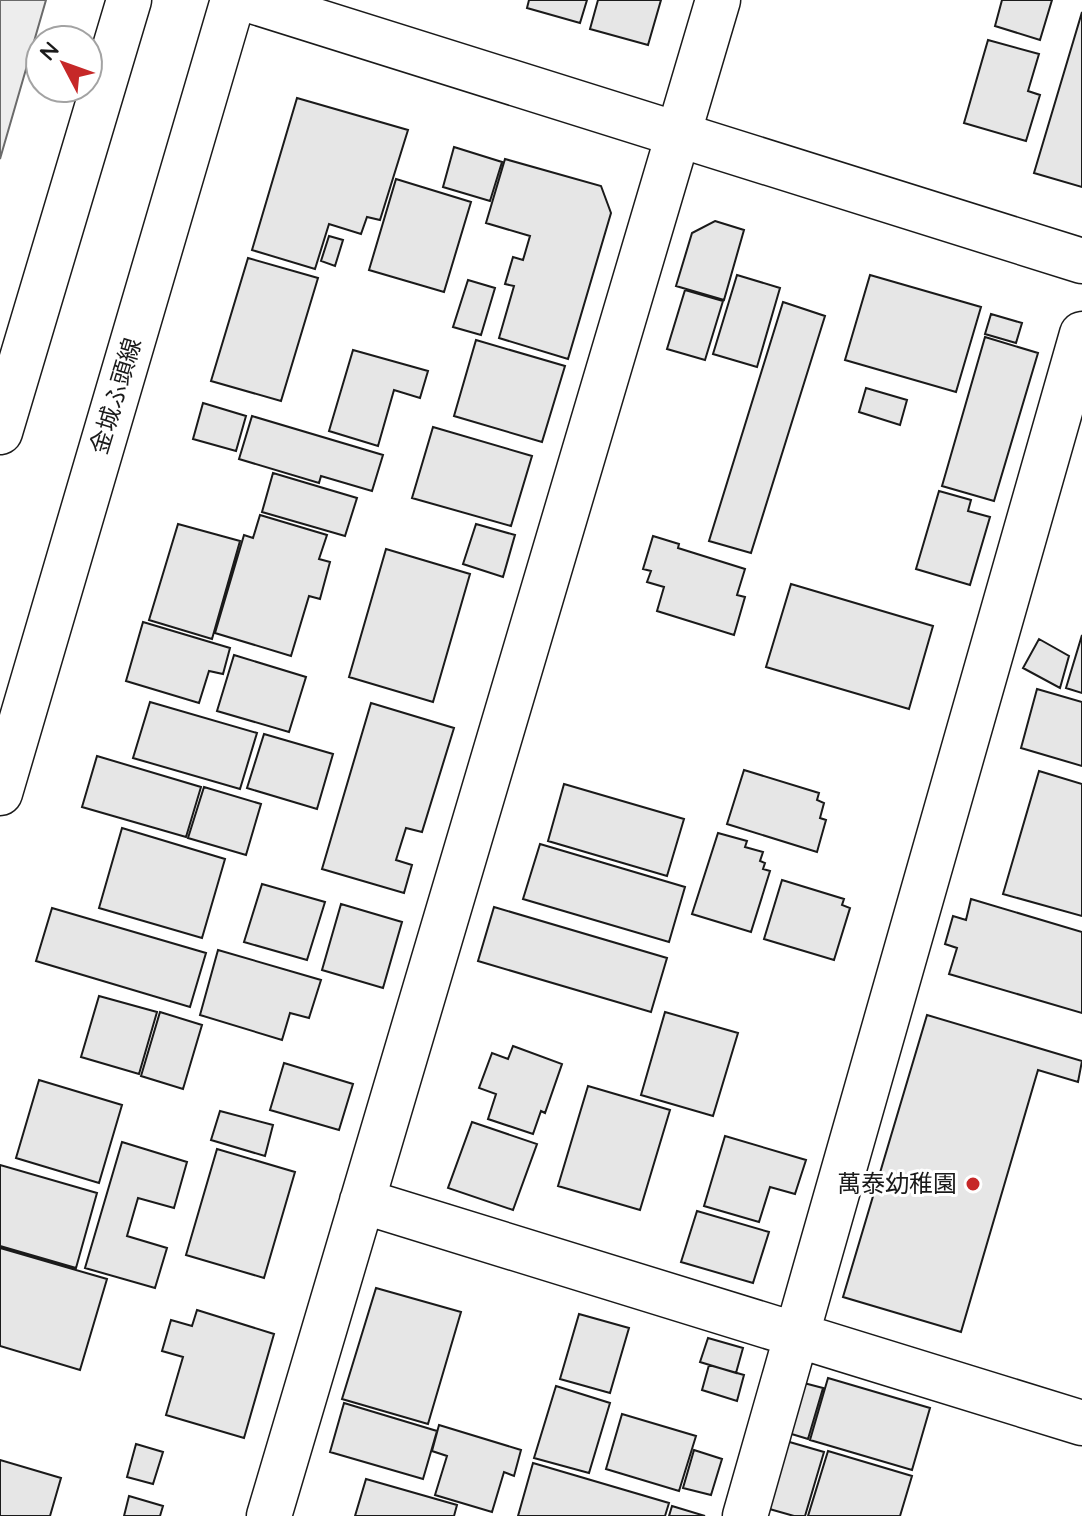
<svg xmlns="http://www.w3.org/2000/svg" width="1082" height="1516" font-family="Quicksand,'Noto Sans JP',sans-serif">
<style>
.built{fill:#ededed;stroke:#6a6a6a;stroke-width:2}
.building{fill:#e6e6e6;stroke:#1a1a1a;stroke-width:2}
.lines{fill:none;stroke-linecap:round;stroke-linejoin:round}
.street-casing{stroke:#1a1a1a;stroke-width:47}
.secondary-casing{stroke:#1a1a1a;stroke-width:47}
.primary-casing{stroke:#1a1a1a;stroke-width:47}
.street{stroke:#fff;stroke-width:44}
.secondary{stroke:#fff;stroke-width:44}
.primary{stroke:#fff;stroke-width:44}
.poi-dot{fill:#c62828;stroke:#fff;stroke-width:3}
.labels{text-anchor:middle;stroke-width:6;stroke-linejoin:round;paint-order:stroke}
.street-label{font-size:24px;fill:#1a1a1a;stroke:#fff}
.poi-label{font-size:24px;fill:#1a1a1a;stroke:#fff;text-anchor:end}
</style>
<rect width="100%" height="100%" fill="#fff"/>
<!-- built -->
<path class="built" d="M0,0H46L0,159Z"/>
<!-- building -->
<path class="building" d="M529,0H587L580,23L527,8Z
M598,0H661L648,45L590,29Z
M1002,0H1052L1040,40L995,26Z
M1082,12V187L1034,173Z
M988,40L1039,54L1028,91L1040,95L1026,141L964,123Z
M297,98L408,130L380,220L367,217L361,234L329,224L315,269L252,250Z
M454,147L502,162L490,201L443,187Z
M505,159L601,186L611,213L568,359L499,338L514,286L505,284L513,257L523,260L530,236L486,223Z
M396,179L471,202L444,292L369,270Z
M715,221L744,230L724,300L676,286L692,233Z
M329,236L343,240L335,266L321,261Z
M248,258L318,278L281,401L211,381Z
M737,275L780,288L757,367L713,354Z
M870,275L981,307L956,392L845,360Z
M468,280L495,288L481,335L453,327Z
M685,290L723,301L705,360L667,349Z
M783,302L825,316L751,553L709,541Z
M991,314L1022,323L1016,343L985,334Z
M985,337L1038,353L994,501L942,486Z
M476,340L565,366L542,442L454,416Z
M353,350L428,371L420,398L394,390L378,446L329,431Z
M866,388L907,400L900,425L859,412Z
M203,403L246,416L236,451L193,439Z
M252,416L383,455L372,491L321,476L319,483L239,459Z
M433,427L532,456L511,526L412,498Z
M273,473L357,498L345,536L262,512Z
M939,491L971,500L968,511L990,517L970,585L916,569Z
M260,515L327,535L319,559L330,562L320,599L309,596L291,656L215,633L244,535L253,538Z
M178,524L240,541L212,639L149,620Z
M476,524L515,535L503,577L463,564Z
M653,536L679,544L678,548L745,569L737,595L745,597L734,635L657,611L664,587L647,582L651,571L643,569Z
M386,549L470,574L433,702L349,677Z
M791,584L933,626L909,709L766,667Z
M143,622L230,648L223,674L209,671L199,703L126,681Z
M1082,635V693L1066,688Z
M1039,639L1069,656L1060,688L1023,668Z
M234,655L306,677L289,732L217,711Z
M1037,689L1082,702V766L1021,748Z
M150,702L257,733L240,789L133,758Z
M371,703L454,728L422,832L406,828L396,860L412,865L404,893L322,869Z
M264,734L333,754L317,809L247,788Z
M97,756L201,787L186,837L82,807Z
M744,770L819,793L817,800L824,803L820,818L826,820L817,852L727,824Z
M1039,771L1082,784V916L1003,894Z
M564,784L684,819L667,876L548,841Z
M204,787L261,804L246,855L188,838Z
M122,828L225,859L202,938L99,908Z
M718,833L747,841L745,847L763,852L760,861L765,863L763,869L770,871L751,932L692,914Z
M540,844L685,887L669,942L523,899Z
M782,880L844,899L842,905L850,908L834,960L764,939Z
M262,884L325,902L307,960L244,942Z
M971,899L1082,932V1013L949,974L957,948L945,944L953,916L966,920Z
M341,904L402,922L383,988L322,970Z
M494,907L667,958L651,1012L478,961Z
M52,908L206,953L190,1007L36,961Z
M218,950L321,980L309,1018L290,1013L282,1040L200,1015Z
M99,996L157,1012L139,1074L81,1057Z
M160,1012L202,1025L183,1089L141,1076Z
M665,1012L738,1033L713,1116L641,1095Z
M927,1015L1082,1061L1078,1082L1038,1070L961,1332L843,1297Z
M513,1046L562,1064L545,1113L541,1111L533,1134L488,1119L496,1094L479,1088L492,1053L508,1059Z
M284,1063L353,1084L339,1130L270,1110Z
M39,1080L122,1105L99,1183L16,1158Z
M588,1086L670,1110L640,1210L558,1186Z
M220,1111L273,1125L265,1156L211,1140Z
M472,1122L537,1144L513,1210L448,1188Z
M725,1136L806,1160L795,1194L770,1187L759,1222L704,1206Z
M122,1142L187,1162L174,1208L138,1198L127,1236L167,1248L155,1288L85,1268Z
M217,1149L295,1172L264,1278L186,1255Z
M0,1165L97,1193L76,1268L0,1246Z
M697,1211L769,1232L753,1283L681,1262Z
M0,1248L107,1279L80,1370L0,1346Z
M376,1288L461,1312L428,1424L342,1399Z
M197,1310L274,1334L244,1438L166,1415L183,1357L162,1351L171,1320L192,1326Z
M579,1314L629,1328L610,1393L560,1379Z
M708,1338L743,1348L736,1373L700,1362Z
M709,1365L744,1375L737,1401L702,1390Z
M828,1378L930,1408L912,1470L810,1440Z
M800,1382L823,1388L808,1439L785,1432Z
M556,1386L610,1403L589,1473L534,1458Z
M344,1403L437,1431L423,1479L330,1452Z
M622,1414L696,1436L679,1491L606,1469Z
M439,1425L521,1450L514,1476L504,1472L492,1512L435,1495L447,1456L432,1451Z
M786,1441L824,1452L805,1516H794L766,1508Z
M136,1444L163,1452L153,1484L127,1477Z
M694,1450L722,1459L711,1495L683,1488Z
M828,1451L912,1476L900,1516H808Z
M0,1460L61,1478L50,1516H0Z
M533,1463L669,1503L665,1516H518Z
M366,1479L457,1505L454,1516H355Z
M129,1496L163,1506L160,1516H124Z
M672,1506L705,1516H669Z"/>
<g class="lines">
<defs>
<path id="street" d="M362,1201L1082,1423
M269,1516L718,0
M745,1516L1082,334"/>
<path id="secondary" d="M249,0L1082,261"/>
<path id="primary" d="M0,432L129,0
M0,793L233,0"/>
</defs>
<!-- street casing -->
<use href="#street" class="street-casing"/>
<!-- secondary casing -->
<use href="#secondary" class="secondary-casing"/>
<!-- primary casing -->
<use href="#primary" class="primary-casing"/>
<!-- street -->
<use href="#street" class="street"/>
<!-- secondary -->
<use href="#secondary" class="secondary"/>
<!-- primary -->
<use href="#primary" class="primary"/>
</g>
<!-- markers -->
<circle class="poi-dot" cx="973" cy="1184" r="8"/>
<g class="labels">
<!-- street labels -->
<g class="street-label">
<text transform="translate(116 396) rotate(-73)" y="8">金城ふ頭線</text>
</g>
<!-- poi labels -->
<g class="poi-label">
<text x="957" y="1192">萬泰幼稚園</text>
</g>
</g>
<!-- north arrow -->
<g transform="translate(64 64) rotate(311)"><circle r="38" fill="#ffffff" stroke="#a3a3a3" stroke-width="2"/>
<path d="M0-6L14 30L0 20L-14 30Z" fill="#c62828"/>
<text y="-12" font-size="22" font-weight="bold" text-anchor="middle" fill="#1a1a1a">N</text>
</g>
</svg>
